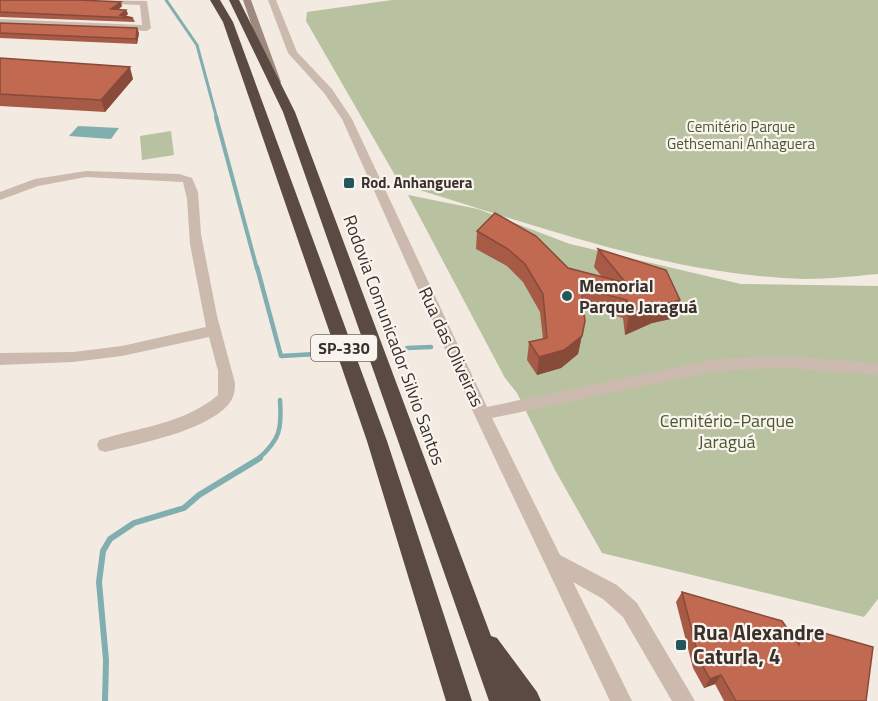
<svg xmlns="http://www.w3.org/2000/svg" width="878" height="701" font-family="'Titillium Web',sans-serif">
<style>
.green{fill:#b8c2a1}
.water{fill:#81afaf}
.lines{fill:none;stroke-linecap:round;stroke-linejoin:round}
.stream-far3{stroke:#81afaf;stroke-width:3}
.stream-far2{stroke:#81afaf;stroke-width:4}
.stream-far1{stroke:#81afaf;stroke-width:4.5}
.stream{stroke:#81afaf;stroke-width:6}
.street{fill:#cbbaad;fill-rule:evenodd}
.secondary{fill:#9f897e;fill-rule:evenodd}
.highway{fill:#5b4a43;fill-rule:evenodd}
.wall{fill:#a75a46}
.shaded-wall{fill:#884a39}
.building{fill:#c26951;stroke:#884a39;stroke-width:1.5}
.poi-dot{fill:#22585b;stroke:#faf4ee;stroke-width:2}
.labels{text-anchor:middle;stroke-width:4.5;stroke-linejoin:round;paint-order:stroke}
.far-park-label{font-size:15px;fill:#4a5830;stroke:#faf4ee}
.far-poi-label{font-size:15px;font-weight:bold;fill:#3a302c;stroke:#faf4ee;text-anchor:start}
.shield{fill:#faf4ee;stroke:#746b66;stroke-width:1.5}
.shield-label{font-size:16px;font-weight:bold;fill:#3a302c}
.poi-label{font-size:18px;font-weight:bold;fill:#3a302c;stroke:#faf4ee;text-anchor:start}
.street-label{font-size:18px;fill:#3a302c;stroke:#faf4ee}
.park-label{font-size:18px;fill:#4a5830;stroke:#faf4ee}
.near-poi-label{font-size:21px;font-weight:bold;fill:#3a302c;stroke:#faf4ee;text-anchor:start}
</style>
<rect width="100%" height="100%" fill="#f3eae2"/>
<!-- green -->
<path class="green" d="M392,0H878V274C854,276 829,279 805,279C666,275 532,224 400,184L306,21L307,12Z
M171,131L174,155L142,160L140,136Z
M408,195L478,209L570,244L741,284L878,286V599L864,617L602,553L555,470L517,393L505,378Z"/>
<!-- water -->
<path class="water" d="M78,126L119,128L111,139L69,136Z"/>
<g class="lines">
<!-- stream-far3 -->
<path class="stream-far3" d="M166,0L197,45L217,119"/>
<!-- stream-far2 -->
<path class="stream-far2" d="M216,117L257,269"/>
<!-- stream-far1 -->
<path class="stream-far1" d="M257,267L281,356L316,354
M407,348L431,347
M258,459C280,440 282,429 280,400"/>
<!-- stream -->
<path class="stream" d="M105,701L106,660L99,582L103,551L110,539L134,523L184,508L199,495L260,458"/>
<!-- street -->
<path class="street" d="M69,0L147,1L151,28L147,31L0,25V19L142,25L140,5L73,2Z
M268,0H276L297,52L332,89L352,119L487,407L715,359L784,356L878,363V375L784,368L715,371L492,418L560,555L617,585L637,603L695,701H672L623,617L603,599L573,582L632,701H610L474,414L342,119L324,93L288,53Z
M86,171L179,174L192,178L198,192L201,234L217,316L235,383C235,391 234,398 228,405C203,432 141,443 105,452L99,450L97,445L99,440C139,427 184,424 218,395V371L209,337L122,356L73,362L0,365V353L73,352L122,346L206,327L190,244L187,199L183,182L86,177L38,186L0,200V192L35,179Z"/>
<!-- secondary -->
<path class="secondary" d="M243,0H251L281,82L279,84L271,82Z"/>
<!-- highway -->
<path class="highway" d="M210,0H220L233,22L387,441L472,701H446L367,441L223,22Z
M229,0H239L295,112L491,636L497,638L537,692L541,701H489L283,112Z"/>
</g>
<!-- wall -->
<path class="wall" d="M0,0L122,6L118,10H126L128,14L126,16L133,18L135,22L0,17Z
M0,23L139,33L137,44L0,38Z
M0,58L133,79L105,112L0,106Z
M477,231L568,268L602,277L594,267L598,249L680,300L675,318L652,323L625,335L623,318L584,307L585,321L578,354L561,368L537,375L527,360L529,342L543,339L540,312L523,282L507,266L476,249Z
M682,592L794,639L803,627L866,701H724L715,684L704,688L693,668L676,602Z"/>
<!-- shaded-wall -->
<path class="shaded-wall" d="M121,2L122,6L113,14L111,9Z
M126,10L128,14L124,17L120,15Z
M137,28L139,33L137,44L136,39Z
M130,67L133,79L105,112L101,100Z
M680,300L675,318L652,323L625,335L629,317L657,306Z
M585,321L578,354L561,368L537,375L539,357Z
M721,675L715,684L704,688L710,679Z"/>
<!-- building -->
<path class="building" d="M0,0H79L121,2L111,9L126,10L120,15L133,18L0,12Z
M0,23L137,28L136,39L0,33Z
M0,58L130,67L101,100L0,94Z
M495,213L536,236L568,268L626,283L598,249L666,270L680,300L657,306L629,317L627,300L581,288L585,321L582,336L564,350L539,357L529,342L547,338L543,294L525,264L508,249L477,231Z
M682,592L782,621L799,645L803,627L873,647L866,701H736L721,675L710,679L699,659Z"/>
<!-- markers -->
<g class="poi-dot">
<rect x="343" y="177" width="12" height="12" rx="3"/>
<circle cx="567" cy="296" r="6"/>
<rect x="675" y="639" width="12" height="12" rx="3"/>
</g>
<g class="labels">
<!-- far-park labels -->
<g class="far-park-label">
<text x="741" y="132">Cemitério Parque<tspan x="741" dy="17">Gethsemani Anhaguera</tspan></text>
</g>
<!-- far-poi labels -->
<g class="far-poi-label">
<text x="361" y="188">Rod. Anhanguera</text>
</g>
<!-- shield labels -->
<rect class="shield" x="311" y="335" width="66" height="26" rx="4.5"/>
<g class="shield-label">
<text x="344" y="354">SP-330</text>
</g>
<!-- poi labels -->
<g class="poi-label">
<text x="579" y="292">Memorial<tspan x="579" dy="21">Parque Jaraguá</tspan></text>
</g>
<!-- street labels -->
<g class="street-label">
<text transform="translate(394 340) rotate(70)" y="6">Rodovia Comunicador Silvio Santos</text>
<text transform="translate(451 347) rotate(65)" y="6">Rua das Oliveiras</text>
</g>
<!-- park labels -->
<g class="park-label">
<text x="727" y="427">Cemitério-Parque<tspan x="727" dy="21">Jaraguá</tspan></text>
</g>
<!-- near-poi labels -->
<g class="near-poi-label">
<text x="693" y="640">Rua Alexandre<tspan x="693" dy="24">Caturla, 4</tspan></text>
</g>
</g>
</svg>
